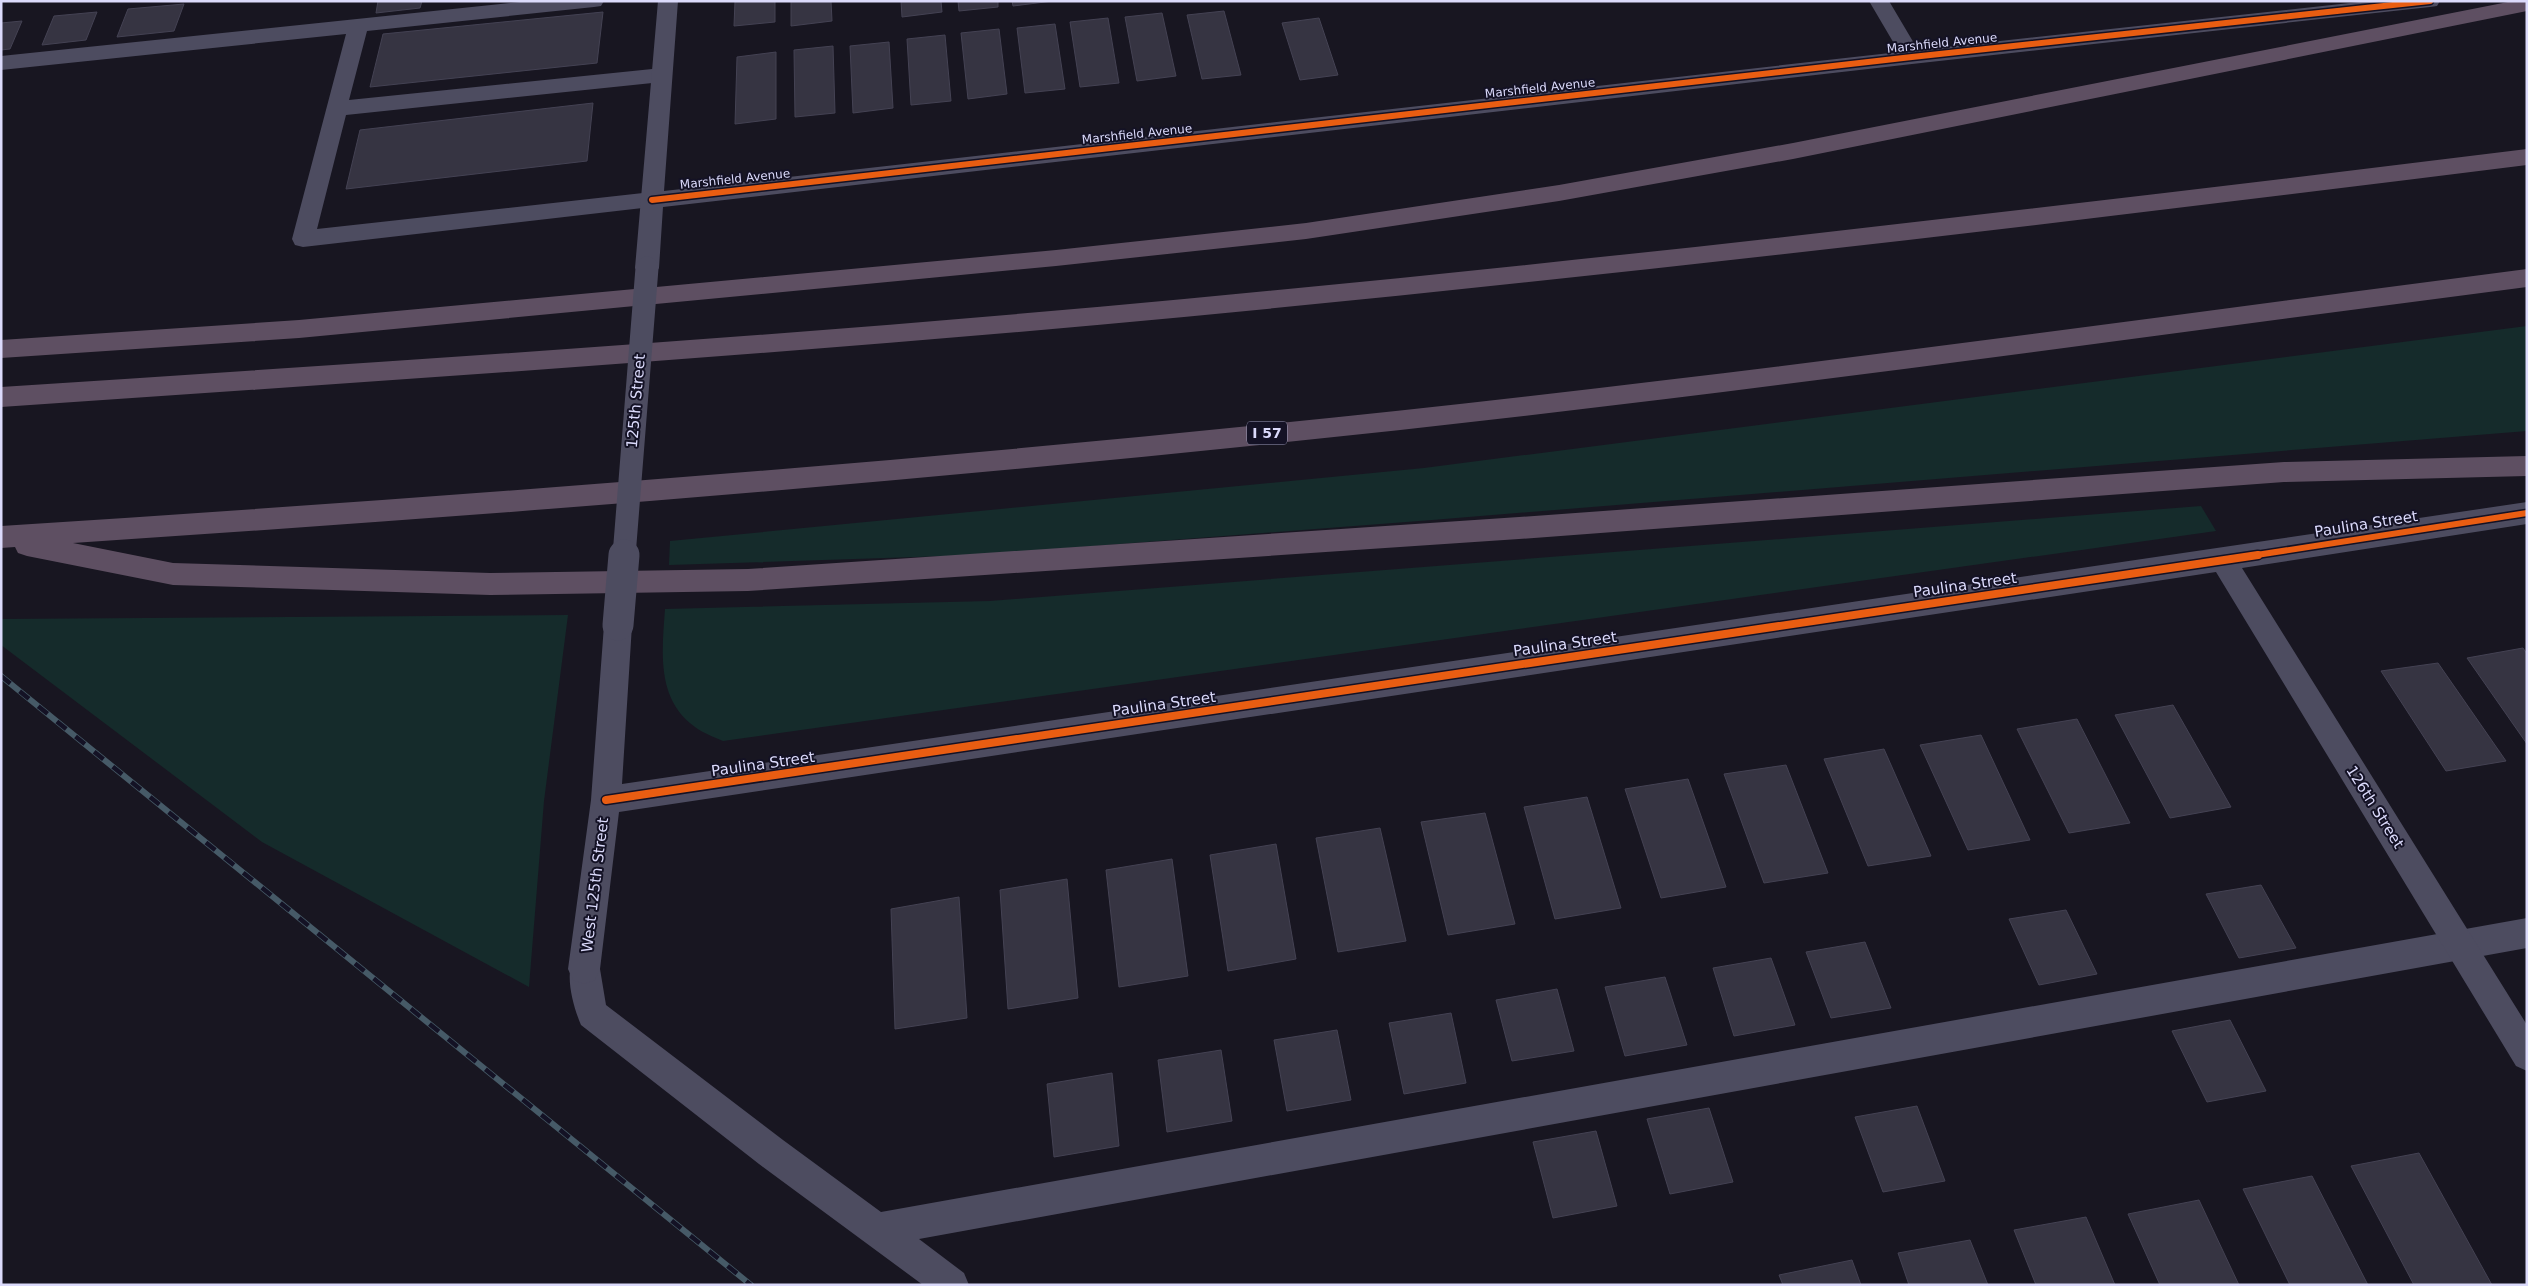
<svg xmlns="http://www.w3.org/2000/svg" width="2528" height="1286" font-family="'DejaVu Sans',sans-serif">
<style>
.green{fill:#152b2b}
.building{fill:#363442;stroke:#444253}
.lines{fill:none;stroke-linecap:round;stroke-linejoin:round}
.service{fill:#4d4c60;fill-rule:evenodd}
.minor{fill:#4d4c60;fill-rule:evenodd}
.motorway{fill:#5e4f62;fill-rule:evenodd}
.rail-casing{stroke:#465a67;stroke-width:6}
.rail{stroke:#141225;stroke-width:4.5;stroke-dasharray:12;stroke-linecap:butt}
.minor-bridge-far1{stroke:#4d4c60;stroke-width:23}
.minor-bridge{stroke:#4d4c60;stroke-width:31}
.cycleway-far1-casing{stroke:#141225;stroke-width:9}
.cycleway-casing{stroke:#141225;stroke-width:11}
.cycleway-far1{stroke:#e95d12;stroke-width:6}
.cycleway{stroke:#e95d12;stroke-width:8}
.labels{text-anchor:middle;stroke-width:4;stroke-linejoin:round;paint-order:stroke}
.far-street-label{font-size:12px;fill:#dbdafb;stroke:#141225}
.shield{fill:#141225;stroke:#9f9ebb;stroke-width:1}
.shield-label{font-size:14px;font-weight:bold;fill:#dbdafb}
.street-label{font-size:15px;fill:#dbdafb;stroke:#141225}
</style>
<rect width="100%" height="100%" fill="#181621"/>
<!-- green -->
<path class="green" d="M2527,326V431L1432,520L977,555L669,565L670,541L1424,468Z
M2201,506L2216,531L723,741C714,737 703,733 695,727C656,699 662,652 665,609L990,601Z
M568,615L544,801L529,987L262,842L1,645V619Z"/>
<!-- building -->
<path class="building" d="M378,1H422L420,8L376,13Z
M735,1H775V22L734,26Z
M791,1H831L832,21L791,26Z
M901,1H941L942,12L902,17Z
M958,1H998V7L959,11Z
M1012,1H1053L1013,6Z
M184,4L174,31L117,37L128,9Z
M1224,11L1241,75L1202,79L1187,15Z
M97,12L86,40L42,45L54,16Z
M603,12L597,63L370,87L383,34Z
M1162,13L1176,76L1137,81L1125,17Z
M1108,18L1119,83L1080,87L1070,22Z
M1319,18L1338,75L1300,80L1282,23Z
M22,21L10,49L1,50V23Z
M1055,24L1065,89L1025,93L1017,28Z
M999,29L1007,94L968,99L961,33Z
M945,35L951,101L911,105L907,39Z
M889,42L893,108L853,113L850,46Z
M833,46L835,113L795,117L794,50Z
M776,52V119L735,124L737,57Z
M593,103L587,161L346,189L360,130Z
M2523,648L2527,654V744L2467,658Z
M2438,663L2506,761L2446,771L2381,671Z
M2173,705L2231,807L2170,818L2115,715Z
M2077,719L2130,823L2069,833L2017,729Z
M1981,735L2030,840L1968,850L1920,745Z
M1884,749L1931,856L1868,866L1824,759Z
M1786,765L1828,873L1764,883L1724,774Z
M1688,779L1726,887L1661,898L1625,789Z
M1587,797L1621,908L1555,919L1524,807Z
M1485,813L1515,924L1448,935L1421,822Z
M1380,828L1406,941L1338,952L1316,838Z
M1276,844L1296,959L1228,971L1210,855Z
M1172,859L1188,976L1119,987L1106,870Z
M1067,879L1078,998L1008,1009L1000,890Z
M2261,885L2296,948L2239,958L2206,894Z
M959,897L967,1018L895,1029L891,909Z
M2066,910L2097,974L2039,985L2009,919Z
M1865,942L1891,1008L1831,1018L1806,952Z
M1771,958L1795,1025L1734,1036L1713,968Z
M1665,977L1687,1045L1625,1056L1605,987Z
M1557,989L1574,1051L1512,1061L1496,1000Z
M1451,1013L1466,1083L1404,1094L1389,1023Z
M2230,1020L2266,1091L2207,1102L2172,1031Z
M1337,1030L1351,1100L1287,1111L1274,1040Z
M1221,1050L1232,1121L1167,1132L1158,1060Z
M1112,1073L1119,1146L1054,1157L1047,1084Z
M1917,1106L1945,1181L1883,1192L1855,1117Z
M1709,1108L1733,1182L1670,1194L1647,1119Z
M1596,1131L1617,1206L1553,1218L1533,1142Z
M2419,1153L2492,1285H2414L2351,1166Z
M2312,1176L2368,1285H2290L2243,1189Z
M2199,1200L2239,1285H2160L2128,1214Z
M2086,1217L2115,1285H2036L2014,1230Z
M1970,1240L1988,1285H1909L1898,1253Z
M1852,1260L1861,1285H1783L1779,1275Z"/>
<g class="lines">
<!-- service -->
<path class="service" d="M530,1H604L601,6L594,7L367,31L349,100L662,68L669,70L672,75L669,80L662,82L346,115L317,229L652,192L660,194L663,200L660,206L303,247L295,245L292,239L346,34L1,70V56Z
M2527,918V948L919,1239L964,1273L969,1285H923L759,1164L581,1025C573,1006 565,977 573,958L584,954L595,958L600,969L606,1005L783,1140L881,1212Z"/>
<!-- minor -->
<path class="minor" d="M658,1H678L664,191L1899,52L1869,1H1889L1918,50L2368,1H2440L2437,6L2430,7L1912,64L663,207L659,268L655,274L647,276L639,274L635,268Z
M2527,502V524L2242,568L2527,1025V1071L2516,1066L2216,572L619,812L600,969L595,980L584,984L573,980L568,969L591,800L604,625L608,617L618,613L628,617L632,625L622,784Z"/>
<!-- motorway -->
<path class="motorway" d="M2513,1H2527V11L1793,159L1559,201L1306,239L1056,266L299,338L1,358V340L299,320L1056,250L1306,223L1559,185L1793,143Z
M2527,149V165C2080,221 1632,274 1184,317C790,354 396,380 1,407V387C396,361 790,336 1184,299C1632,257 2080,204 2527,149Z
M2527,269V287C2240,324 1953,364 1666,399C1137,464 605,508 73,543L173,563L490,573L748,569L1519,517L2284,462L2527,456V476L2284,482L1519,539L748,591L490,595L173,585L27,556L18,553L15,547L1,548V526C557,490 1113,447 1666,380C1953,346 2240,306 2527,269Z"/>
<defs>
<path id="rail" d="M1,676L751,1285"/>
</defs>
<!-- rail casing -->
<use href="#rail" class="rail-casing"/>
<!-- rail -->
<use href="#rail" class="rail"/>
<!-- minor-bridge-far1 -->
<path class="minor-bridge-far1" d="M624,556L647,268"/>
<!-- minor-bridge -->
<path class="minor-bridge" d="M618,625L624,555"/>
<defs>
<path id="cycleway-far1" d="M652,200L1912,57L2430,1
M2250,556L2527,513"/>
<path id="cycleway" d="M606,800L2258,555"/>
</defs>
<!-- cycleway-far1 casing -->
<use href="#cycleway-far1" class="cycleway-far1-casing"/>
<!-- cycleway casing -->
<use href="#cycleway" class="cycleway-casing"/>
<!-- cycleway-far1 -->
<use href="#cycleway-far1" class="cycleway-far1"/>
<!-- cycleway -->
<use href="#cycleway" class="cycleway"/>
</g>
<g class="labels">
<!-- far-street labels -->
<g class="far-street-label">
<text transform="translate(1942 43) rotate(-6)" y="4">Marshfield Avenue</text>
<text transform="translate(1540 88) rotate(-6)" y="4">Marshfield Avenue</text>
<text transform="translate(1137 134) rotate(-6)" y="4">Marshfield Avenue</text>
<text transform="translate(735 179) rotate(-6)" y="4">Marshfield Avenue</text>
</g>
<!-- shield labels -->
<rect class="shield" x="1247" y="421.5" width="40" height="23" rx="4"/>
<g class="shield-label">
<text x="1267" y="438">I 57</text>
</g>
<!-- street labels -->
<g class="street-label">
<text transform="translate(636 401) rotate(-85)" y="5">125th Street</text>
<text transform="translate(2366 524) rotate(-9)" y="5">Paulina Street</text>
<text transform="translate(1965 585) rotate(-8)" y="5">Paulina Street</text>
<text transform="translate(1565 644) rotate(-8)" y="5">Paulina Street</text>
<text transform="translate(1164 704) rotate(-8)" y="5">Paulina Street</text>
<text transform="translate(763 764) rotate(-8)" y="5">Paulina Street</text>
<text transform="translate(2375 807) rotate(58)" y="5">126th Street</text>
<text transform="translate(595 885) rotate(-83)" y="5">West 125th Street</text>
</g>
</g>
<!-- border -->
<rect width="2528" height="1286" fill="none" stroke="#dbdafb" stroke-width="5"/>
</svg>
